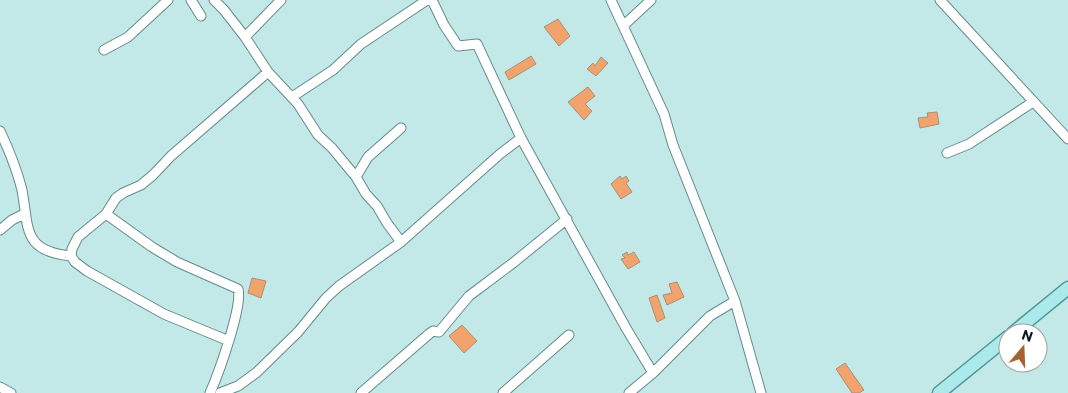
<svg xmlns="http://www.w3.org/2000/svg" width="1068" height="393" font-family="Commissioner,sans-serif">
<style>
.building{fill:#f2a36b;stroke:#a98f7e}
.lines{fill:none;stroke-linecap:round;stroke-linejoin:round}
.street-casing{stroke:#668a8a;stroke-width:11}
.primary-casing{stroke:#4e9698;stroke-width:15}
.street{stroke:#fff;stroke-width:9}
.primary{stroke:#abe9ea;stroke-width:12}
</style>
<rect width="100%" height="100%" fill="#c2e8e8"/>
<!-- building -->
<path class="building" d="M558,19L570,36L559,46L544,27Z
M531,56L536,64L509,80L505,72Z
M601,57L608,63L596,76L587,69L593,63L595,66Z
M588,87L595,96L585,104L592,111L584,120L568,102Z
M937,112L939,124L920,128L918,118L928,117L927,113Z
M620,176L622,179L626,176L629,181L626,183L632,192L621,199L611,184Z
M627,252L628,255L634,252L640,262L628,269L621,259L625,258L622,255Z
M252,278L266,281L261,298L248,293Z
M677,282L684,297L667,305L663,295L672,293L669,284Z
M657,295L665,318L657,322L649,298Z
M462,325L477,341L464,353L449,336Z
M845,363L864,390L859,393H852L836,369Z"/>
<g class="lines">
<defs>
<path id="street" d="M191,0L201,16
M214,0L224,10L245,37L268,72L298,104L318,135L332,148L356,177L366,194L377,206L387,223L401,242
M432,0L444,25L458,46L477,44L521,138L626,328L653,373
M611,0L664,114L673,145L735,301L761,393
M940,0L1068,139
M623,26L651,0
M245,37L281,0
M104,50L128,37L168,0
M292,97L333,70L361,44L427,0
M0,131C9,150 17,170 22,190C29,228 22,251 71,256
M947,153L969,144L1033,102
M356,177L368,157L401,128
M106,214L152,247L177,262L238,289C243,306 218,375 210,393
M0,230L12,220L24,214
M229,341L164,314L87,271L75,262L71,256L72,249L78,237L106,214L116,198L123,193L141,185L153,175L171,156L268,72
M0,387L11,393
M220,393L238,386L256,373L298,332L326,298L339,286L401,242L500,154L521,138
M361,393L429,334L433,331L439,332L469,296L513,263L567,219
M503,393L569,335
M629,393L653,373L710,316L735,301"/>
<path id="primary" d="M1013,333L1068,288
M939,393L1008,337"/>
</defs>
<!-- street casing -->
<use href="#street" class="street-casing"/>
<!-- primary casing -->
<use href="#primary" class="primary-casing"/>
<!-- street -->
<use href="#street" class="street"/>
<!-- primary -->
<use href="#primary" class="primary"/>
</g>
<!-- north arrow -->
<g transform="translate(1023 348) rotate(19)"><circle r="24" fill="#ffffff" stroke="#9da3a3"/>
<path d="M0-4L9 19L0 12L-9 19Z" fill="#a56330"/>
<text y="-8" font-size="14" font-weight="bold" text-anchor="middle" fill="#0a1919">N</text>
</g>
</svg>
